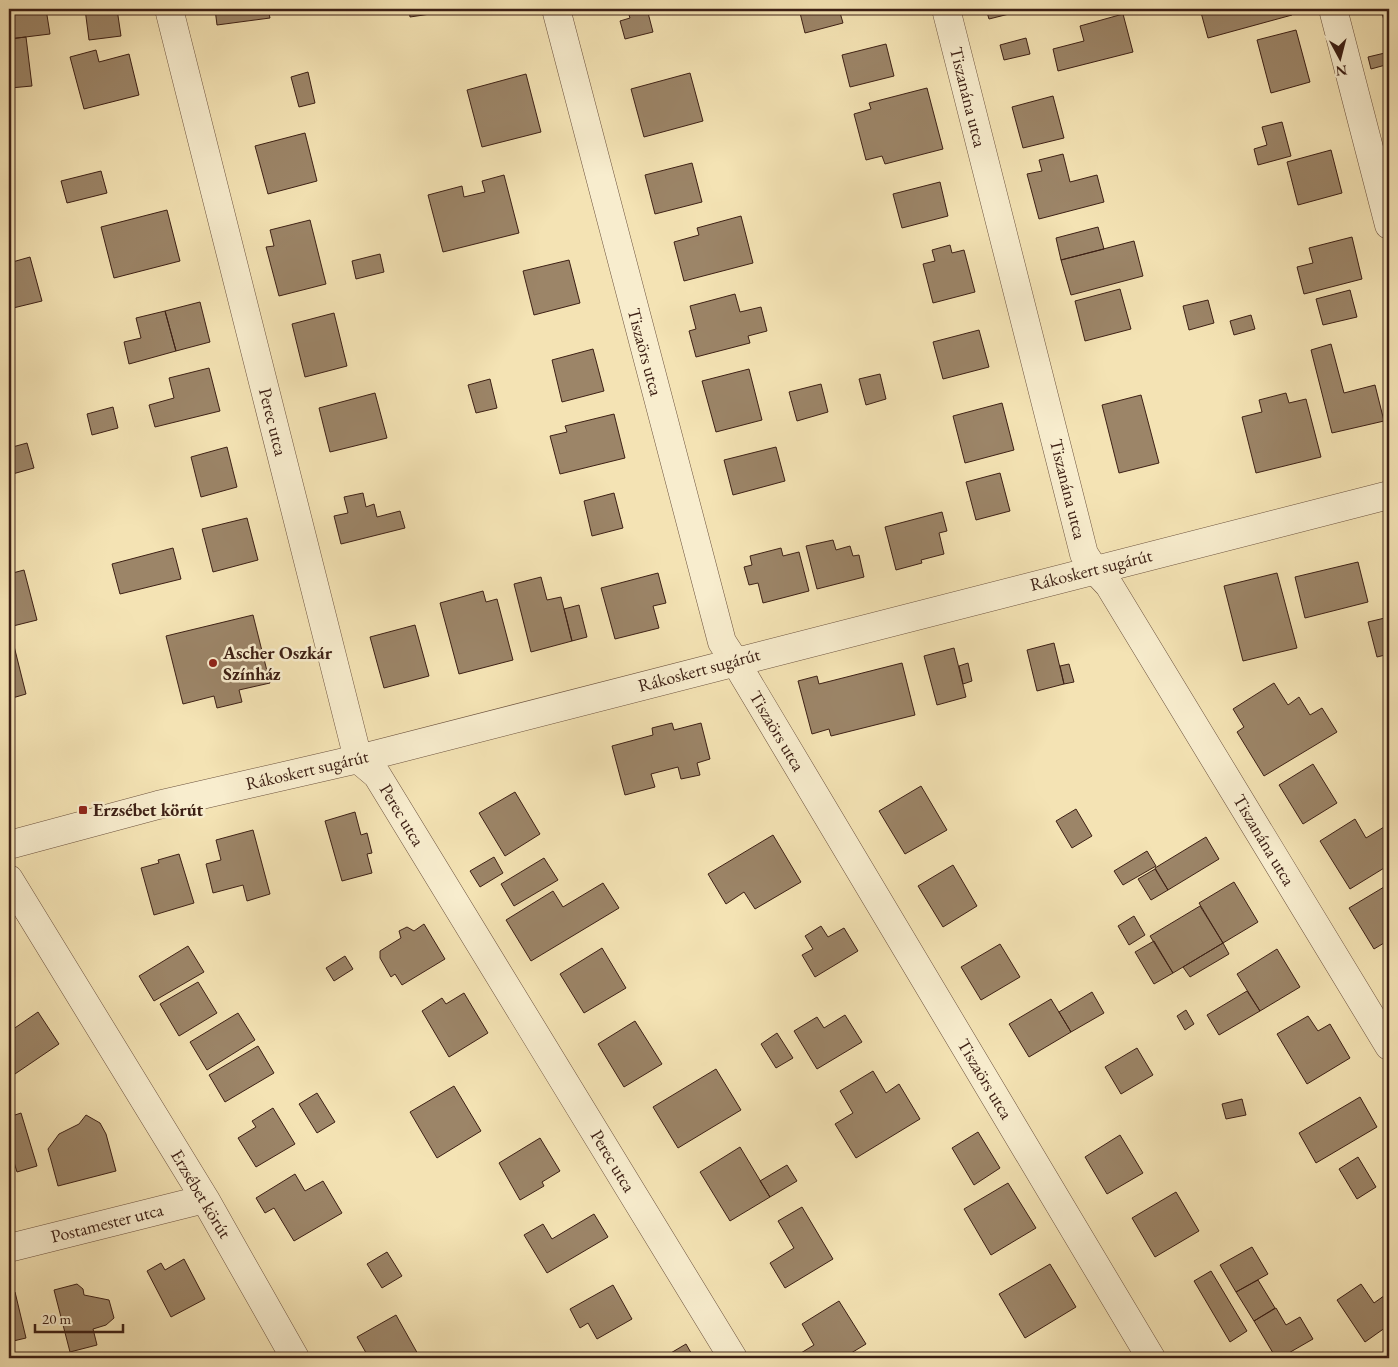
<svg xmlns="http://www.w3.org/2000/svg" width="1398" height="1367" font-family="'EB Garamond',serif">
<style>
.building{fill:#9c8568;stroke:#3d2015}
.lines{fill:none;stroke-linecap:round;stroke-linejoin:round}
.minor-casing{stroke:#6b513d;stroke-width:29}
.minor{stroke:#f8edce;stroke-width:28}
.poi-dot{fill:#8f2418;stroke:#f8edce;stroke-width:2}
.labels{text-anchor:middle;stroke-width:5;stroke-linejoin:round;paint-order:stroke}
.street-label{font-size:18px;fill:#3d2015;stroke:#f8edce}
.poi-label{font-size:18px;font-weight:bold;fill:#3d2015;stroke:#f8edce;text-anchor:start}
</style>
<rect width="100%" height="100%" fill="#f4e3b4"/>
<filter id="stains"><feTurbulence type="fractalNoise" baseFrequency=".004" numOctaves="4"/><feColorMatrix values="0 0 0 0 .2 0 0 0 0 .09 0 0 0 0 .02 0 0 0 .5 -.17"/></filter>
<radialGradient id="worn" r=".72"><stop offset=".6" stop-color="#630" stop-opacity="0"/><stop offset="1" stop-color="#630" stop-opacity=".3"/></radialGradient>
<!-- building -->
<path class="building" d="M9,9H46L50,34L9,39Z
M85,9H117L121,36L89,40Z
M215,9H268L270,18L217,25Z
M409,9H437V13L410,17Z
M627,9H647L653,32L625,39L620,21L630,18Z
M799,9H839L843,23L805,33Z
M986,9H1029L989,19Z
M1200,9H1290L1292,15L1208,38Z
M1381,9H1389V39Z
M1123,14L1133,52L1058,71L1053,49L1084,41L1080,26Z
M1296,30L1310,82L1271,93L1257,40Z
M26,37L32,86L10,88L9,39Z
M1026,38L1030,54L1004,60L1000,45Z
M886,44L894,76L850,87L842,55Z
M96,50L99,62L129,54L139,95L84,109L70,57Z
M1389,52V64L1371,69L1368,57Z
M308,72L315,103L299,107L291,77Z
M690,73L703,121L644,137L631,89Z
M526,74L541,132L482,147L467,90Z
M927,88L943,149L885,164L882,156L866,160L854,114L871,109L869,103Z
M1053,96L1064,138L1023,148L1012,107Z
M1282,122L1291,156L1258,165L1254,149L1267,145L1262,127Z
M305,133L317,181L268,194L255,146Z
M1331,150L1342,193L1298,205L1287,162Z
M1063,154L1070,182L1097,175L1104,202L1039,219L1027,174L1042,171L1039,160Z
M692,163L702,202L655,214L645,175Z
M101,171L107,193L67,203L61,181Z
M504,175L519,233L443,252L428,195L462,186L464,197L485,192L482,181Z
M940,182L948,216L902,228L893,194Z
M167,210L180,261L114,278L101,227Z
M741,216L753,263L684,281L674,242L699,235L697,228Z
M310,220L326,284L279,296L266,247L274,246L270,230Z
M1098,227L1104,249L1061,260L1056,238Z
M1352,237L1362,279L1304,294L1297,267L1313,263L1309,248Z
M1134,241L1143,276L1071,295L1061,260Z
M950,245L952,253L964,250L975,292L933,303L923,264L935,261L932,250Z
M380,254L384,272L356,279L352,261Z
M30,257L42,301L9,309V263Z
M569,260L580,303L534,315L523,271Z
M1120,289L1131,329L1085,341L1075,301Z
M1350,290L1357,317L1323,325L1316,299Z
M735,294L740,312L761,307L767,331L748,336L750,343L696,357L689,331L696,329L690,306Z
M1208,300L1214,323L1189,330L1183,306Z
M200,302L210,342L176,351L165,311Z
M165,311L176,351L129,364L124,342L141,338L136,318Z
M334,313L347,366L305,377L292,324Z
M1251,315L1255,329L1234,335L1230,321Z
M979,330L989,367L943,379L933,342Z
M1331,344L1344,393L1375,385L1384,421L1332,433L1311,350Z
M593,349L604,391L562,402L552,360Z
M209,368L220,411L155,427L149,405L174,398L169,378Z
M749,369L762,420L716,432L702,381Z
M880,374L886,399L866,405L859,379Z
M490,379L497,408L476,413L468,385Z
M821,384L828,412L797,421L789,392Z
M375,393L387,438L330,452L319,408Z
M1286,393L1289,403L1306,399L1321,457L1256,473L1242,417L1262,412L1259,400Z
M1141,395L1159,463L1119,473L1102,405Z
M1002,403L1014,450L965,463L953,416Z
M113,407L118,428L92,435L87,414Z
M614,414L625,458L560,474L550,436L567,432L565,426Z
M27,443L34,468L9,475V448Z
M227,447L237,487L201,497L191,457Z
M776,447L785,481L733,495L724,460Z
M1000,473L1010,511L976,520L966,482Z
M363,493L366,507L374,504L377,517L400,511L405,528L341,544L334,516L348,513L344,497Z
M614,493L623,528L592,536L584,501Z
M942,512L947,531L939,533L944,554L921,560L922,563L896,570L885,527Z
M247,518L258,560L213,572L202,529Z
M833,540L836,550L850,546L853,556L859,555L864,577L817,589L806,546Z
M173,548L181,579L120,594L112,564Z
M781,548L783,556L799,552L809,591L763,603L758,583L749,585L744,567L752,565L750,556Z
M1358,562L1368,602L1305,618L1295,577Z
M24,570L37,620L9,627V574Z
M658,573L666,603L653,606L659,628L615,639L601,588Z
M1277,573L1297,648L1243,661L1224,586Z
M541,577L547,600L561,597L572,641L531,652L514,584Z
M483,591L486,602L497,599L513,660L459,674L440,603Z
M579,605L587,637L572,641L564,609Z
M253,615L270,683L239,690L242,702L217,708L214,696L183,704L166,636Z
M1389,617V654L1377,657L1368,622Z
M415,625L429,676L384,688L370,637Z
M1054,643L1064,684L1037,691L1027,650Z
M14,646L26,694L9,699V647Z
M954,648L966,697L937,705L924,656Z
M902,663L915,715L831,736L829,729L812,734L798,681L817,676L819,684Z
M968,663L972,681L963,684L959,666Z
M1069,664L1074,682L1064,684L1060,666Z
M1274,683L1288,705L1299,697L1310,715L1322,708L1337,732L1264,776L1237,732L1244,727L1233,709Z
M672,723L674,730L701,723L710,759L697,763L700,775L681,779L678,767L651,774L655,787L625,795L612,746L653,735L652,728Z
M1313,764L1337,803L1303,824L1279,785Z
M921,786L947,830L905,854L879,811Z
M515,792L540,834L505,856L479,813Z
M1076,809L1092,836L1072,848L1056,821Z
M355,812L361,835L367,833L372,853L367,854L372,873L342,881L325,821Z
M1355,819L1366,838L1389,824V865L1350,889L1320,841Z
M253,830L270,894L247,901L243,885L213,893L206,864L221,860L216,840Z
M773,835L801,882L755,909L744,892L726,904L708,874Z
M1206,837L1219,859L1168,890L1155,868Z
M1147,851L1156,866L1123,885L1114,871Z
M179,854L194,903L154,915L141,868L159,863L158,860Z
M494,857L503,873L480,887L470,871Z
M544,858L558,880L514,906L501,884Z
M953,865L977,906L943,927L918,886Z
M1155,869L1168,890L1151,900L1138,879Z
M1234,882L1258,922L1223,943L1199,903Z
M603,883L619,908L531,961L506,920L553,891L563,907Z
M1389,884V940L1374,949L1349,908Z
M1200,906L1223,943L1173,973L1150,936Z
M1134,916L1145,935L1129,945L1118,926Z
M424,924L445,959L402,985L395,974L391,977L380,958V951L401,938L399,931L407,927L414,931Z
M821,926L828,937L844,928L858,951L815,977L802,955L813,949L805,936Z
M1154,941L1173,973L1154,984L1135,952Z
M1223,943L1229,954L1190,977L1183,967Z
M1000,944L1020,977L981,1000L961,967Z
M188,946L204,972L154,1001L139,976Z
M602,948L626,988L584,1013L560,974Z
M1277,949L1300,987L1260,1011L1237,974Z
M345,956L353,969L334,981L326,968Z
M198,982L217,1013L179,1036L160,1004Z
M1247,991L1260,1011L1219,1035L1207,1015Z
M1092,992L1104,1013L1071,1032L1059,1012Z
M464,993L488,1033L449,1057L422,1011L442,998L446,1004Z
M1051,999L1071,1032L1029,1057L1009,1024Z
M1186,1010L1194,1024L1185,1030L1177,1016Z
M38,1012L59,1044L12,1076L9,1070V1032Z
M238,1013L255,1040L207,1070L190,1042Z
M845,1015L862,1042L817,1069L794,1031L817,1017L824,1028Z
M1308,1016L1318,1031L1330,1024L1350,1058L1307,1084L1277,1034Z
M635,1021L662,1064L624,1087L598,1044Z
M777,1033L793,1058L776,1068L761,1044Z
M258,1046L274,1073L225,1102L209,1075Z
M1137,1048L1153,1075L1121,1094L1105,1067Z
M716,1069L741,1110L678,1148L653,1107Z
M873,1071L886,1093L899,1084L920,1119L856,1158L835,1124L853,1113L840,1091Z
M454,1086L481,1131L437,1158L410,1112Z
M317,1093L335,1122L317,1133L299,1104Z
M1360,1097L1377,1127L1316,1163L1299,1133Z
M1242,1099L1246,1115L1226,1119L1222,1104Z
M273,1108L295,1144L256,1167L238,1138L256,1127L252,1121Z
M21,1113L37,1166L17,1172L9,1146V1117Z
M86,1115L100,1123L106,1134L116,1171L58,1186L48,1149L59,1134L79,1124Z
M978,1132L1000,1168L974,1185L952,1148Z
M1120,1135L1143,1173L1107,1194L1085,1157Z
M540,1138L560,1171L542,1182L544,1186L520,1200L499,1163Z
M740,1147L770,1197L730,1221L700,1172Z
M1358,1157L1376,1187L1357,1199L1339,1169Z
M787,1165L797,1181L770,1197L760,1181Z
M295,1174L305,1191L323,1181L342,1213L294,1241L274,1208L265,1213L256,1198Z
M1008,1183L1036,1228L991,1255L964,1209Z
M1176,1192L1199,1231L1155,1257L1132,1218Z
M802,1207L833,1259L785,1288L770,1263L794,1248L778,1221Z
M594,1214L608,1237L547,1273L524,1235L543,1224L552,1239Z
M1252,1247L1268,1274L1236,1292L1220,1265Z
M387,1252L402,1276L382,1288L367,1264Z
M184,1259L205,1299L171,1317L147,1271L161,1263L165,1270Z
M1050,1264L1076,1307L1025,1338L999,1294Z
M1211,1271L1247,1331L1230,1342L1194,1281Z
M1258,1280L1275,1308L1254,1321L1236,1292Z
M77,1284L83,1289L84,1295L109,1300L114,1318L106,1325L93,1329L97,1345L70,1352L54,1290Z
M1361,1284L1374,1303L1388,1293L1389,1295V1325L1365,1342L1337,1300Z
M613,1285L632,1319L597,1339L588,1323L580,1328L570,1309Z
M15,1292L26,1338L9,1342V1293Z
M839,1301L866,1344L843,1358H798L796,1356L814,1345L802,1324Z
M1276,1308L1286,1325L1300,1317L1313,1339L1280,1358H1276L1254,1321Z
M396,1315L419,1356L415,1358H369L357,1337Z
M686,1344L694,1358H664V1357Z"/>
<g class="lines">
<defs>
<path id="minor" d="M169,9L358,759L377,775L733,1358
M556,9L722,642L741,671L1151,1358
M946,9L1084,554L1094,569L1109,585L1389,1046
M1333,9L1389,225
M9,845L158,805L358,759L1389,495
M9,879L205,1199L295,1358
M9,1248L205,1199"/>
</defs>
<!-- minor casing -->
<use href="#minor" class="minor-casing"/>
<!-- minor -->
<use href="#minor" class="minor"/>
</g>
<!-- markers -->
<g class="poi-dot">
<circle cx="213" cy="663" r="5"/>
<rect x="78" y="805" width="10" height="10" rx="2.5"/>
</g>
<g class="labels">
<!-- street labels -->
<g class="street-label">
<text transform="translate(968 97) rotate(76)" y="6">Tiszanána utca</text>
<text transform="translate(645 352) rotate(75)" y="6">Tiszaörs utca</text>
<text transform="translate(273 422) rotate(76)" y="6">Perec utca</text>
<text transform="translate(1068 489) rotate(76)" y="6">Tiszanána utca</text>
<text transform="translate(1091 570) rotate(-14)" y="6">Rákoskert sugárút</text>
<text transform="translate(699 670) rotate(-15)" y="6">Rákoskert sugárút</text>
<text transform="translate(777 731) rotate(59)" y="6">Tiszaörs utca</text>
<text transform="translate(307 770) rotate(-13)" y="6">Rákoskert sugárút</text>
<text transform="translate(402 815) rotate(59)" y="6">Perec utca</text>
<text transform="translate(1264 840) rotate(59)" y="6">Tiszanána utca</text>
<text transform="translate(985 1079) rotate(59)" y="6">Tiszaörs utca</text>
<text transform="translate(613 1161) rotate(59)" y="6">Perec utca</text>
<text transform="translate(201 1194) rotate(59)" y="6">Erzsébet körút</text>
<text transform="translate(107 1223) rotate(-14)" y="6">Postamester utca</text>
</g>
<!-- poi labels -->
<g class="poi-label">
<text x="223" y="659">Ascher Oszkár<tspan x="223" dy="21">Színház</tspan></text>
<text x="93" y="816">Erzsébet körút</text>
</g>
</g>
<!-- margin -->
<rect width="1398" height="1367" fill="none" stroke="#f4e3b4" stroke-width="30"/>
<rect x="10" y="10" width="1378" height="1347" fill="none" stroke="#3d2015" stroke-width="2.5"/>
<rect x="15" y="15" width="1368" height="1337" fill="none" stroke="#3d2015"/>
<!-- north arrow -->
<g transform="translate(1340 58) rotate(173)" stroke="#f8edce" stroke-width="4" paint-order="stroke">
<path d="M0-4L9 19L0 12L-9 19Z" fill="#3d2015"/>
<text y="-8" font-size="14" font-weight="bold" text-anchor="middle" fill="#3d2015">N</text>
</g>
<!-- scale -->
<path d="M35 1324v8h88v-8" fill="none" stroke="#3d2015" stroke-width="2.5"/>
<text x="42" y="1324" font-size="15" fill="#3d2015" stroke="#f8edce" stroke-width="4" paint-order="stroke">20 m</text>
<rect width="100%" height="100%" filter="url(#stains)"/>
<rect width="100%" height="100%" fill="url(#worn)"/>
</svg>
